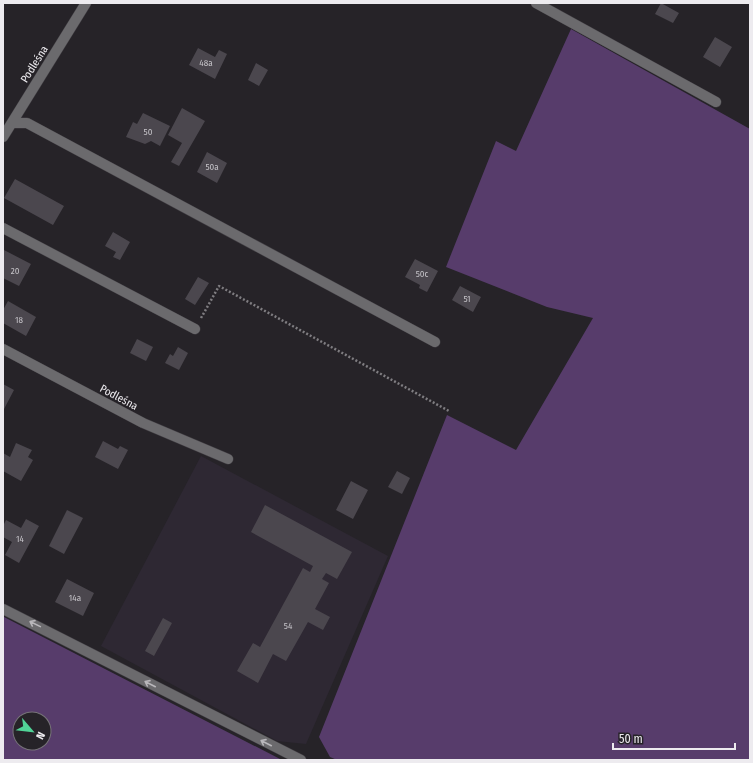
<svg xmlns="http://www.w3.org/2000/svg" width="753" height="763" font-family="'Fira Sans Condensed',sans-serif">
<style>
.built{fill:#2e2833}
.green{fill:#573c6b;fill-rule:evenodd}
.building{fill:#4b474e}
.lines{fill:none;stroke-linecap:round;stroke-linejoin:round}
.minor-casing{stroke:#423f44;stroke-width:11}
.path{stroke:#7f7d81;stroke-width:2.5;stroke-dasharray:2 2;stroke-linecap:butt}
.minor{stroke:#6b6a6d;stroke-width:10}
.oneway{stroke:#b9b7bb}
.labels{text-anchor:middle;stroke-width:3;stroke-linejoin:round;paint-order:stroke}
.number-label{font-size:9px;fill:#c4c2c7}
.street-label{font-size:11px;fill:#edebef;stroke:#262328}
</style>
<rect width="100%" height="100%" fill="#262328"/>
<!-- built -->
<path class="built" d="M201,456L388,556L306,744L277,741L101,646Z"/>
<!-- green -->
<path class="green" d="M571,29L750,129V760H337L330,757L319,737L447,415L516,450L593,318L547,307L446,267L496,141L516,151Z
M3,617H4L282,760H3ZM20,719H44V743H20Z"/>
<!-- building -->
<path class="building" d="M661,3L679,13L673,23L655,14Z
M715,37L732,47L720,67L703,57Z
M198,48L215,57L219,50L227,54L215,79L189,65Z
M256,63L268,70L259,86L248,80Z
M182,108L205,121L179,166L171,162L182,143L168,135Z
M143,113L170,126L160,146L151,141L145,144L126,137L133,122L137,124Z
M207,152L227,163L217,183L197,172Z
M15,179L64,206L53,225L4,198Z
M113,232L130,242L120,260L113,257L116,252L105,246Z
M4,250L31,264L19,286L3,278Z
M415,259L438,271L427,292L419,288L420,285L405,277Z
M198,277L209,283L195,305L185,299Z
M460,286L481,297L473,312L452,300Z
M8,301L36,317L26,336L3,323V310Z
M137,339L153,347L146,361L130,353Z
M178,347L188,353L179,370L165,363L170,354L173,356Z
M3,384L14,390L3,411Z
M103,441L118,449L120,446L128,450L118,469L95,457Z
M16,443L32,450L28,457L33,460L21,481L3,471V453L10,457Z
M397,471L410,478L402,494L388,487Z
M351,481L368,490L353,519L336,510Z
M265,505L352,552L337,579L326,573L322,579L329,583L315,609L330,617L323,630L308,622L286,661L273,654L258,683L237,671L253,643L260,647L303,568L310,572L313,566L251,532Z
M67,510L83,518L64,554L49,546Z
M26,519L39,526L19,563L5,555L12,542L3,537V526L6,520L21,528Z
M67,579L94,593L83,616L55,602Z
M163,618L172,623L154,656L145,651Z"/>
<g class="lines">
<defs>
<path id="minor" d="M536,3L716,102
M12,123H27L435,342
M3,137L86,3
M3,228L195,329
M3,349L143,423L228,459
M3,609L301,760"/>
</defs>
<!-- minor casing -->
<use href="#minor" class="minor-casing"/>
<!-- path -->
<path class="path" d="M201,318L219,286L449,411"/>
<!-- minor -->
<use href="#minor" class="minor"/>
</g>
<!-- one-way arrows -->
<defs><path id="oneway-shaft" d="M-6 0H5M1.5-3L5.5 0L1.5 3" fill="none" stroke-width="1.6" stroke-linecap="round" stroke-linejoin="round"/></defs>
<g class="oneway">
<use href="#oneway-shaft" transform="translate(35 624) rotate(-154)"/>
<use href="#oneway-shaft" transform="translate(150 684) rotate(-153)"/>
<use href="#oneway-shaft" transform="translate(266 743) rotate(-153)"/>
</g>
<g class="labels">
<!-- number labels -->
<g class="number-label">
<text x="206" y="66">48a</text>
<text x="148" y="135">50</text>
<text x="212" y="170">50a</text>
<text x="15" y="274">20</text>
<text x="422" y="277">50c</text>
<text x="467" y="302">51</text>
<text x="19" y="323">18</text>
<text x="20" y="542">14</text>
<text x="75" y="601">14a</text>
<text x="288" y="629">54</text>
</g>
<!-- street labels -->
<g class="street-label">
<text transform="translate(34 64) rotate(-58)" y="4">Podleśna</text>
<text transform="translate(119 397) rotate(28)" y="4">Podleśna</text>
</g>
</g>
<!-- border -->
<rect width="753" height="763" fill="none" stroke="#edebef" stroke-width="8"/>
<!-- north arrow -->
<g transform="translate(32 731) rotate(118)"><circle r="19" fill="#262328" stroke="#767378"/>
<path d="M0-3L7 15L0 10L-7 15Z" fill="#51d397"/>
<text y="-6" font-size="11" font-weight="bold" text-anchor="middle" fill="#edebef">N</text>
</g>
<!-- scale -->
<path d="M613 743v6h122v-6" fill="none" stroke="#edebef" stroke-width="2"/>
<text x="619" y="743" font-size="12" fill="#edebef" stroke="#262328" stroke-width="3" paint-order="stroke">50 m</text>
</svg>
